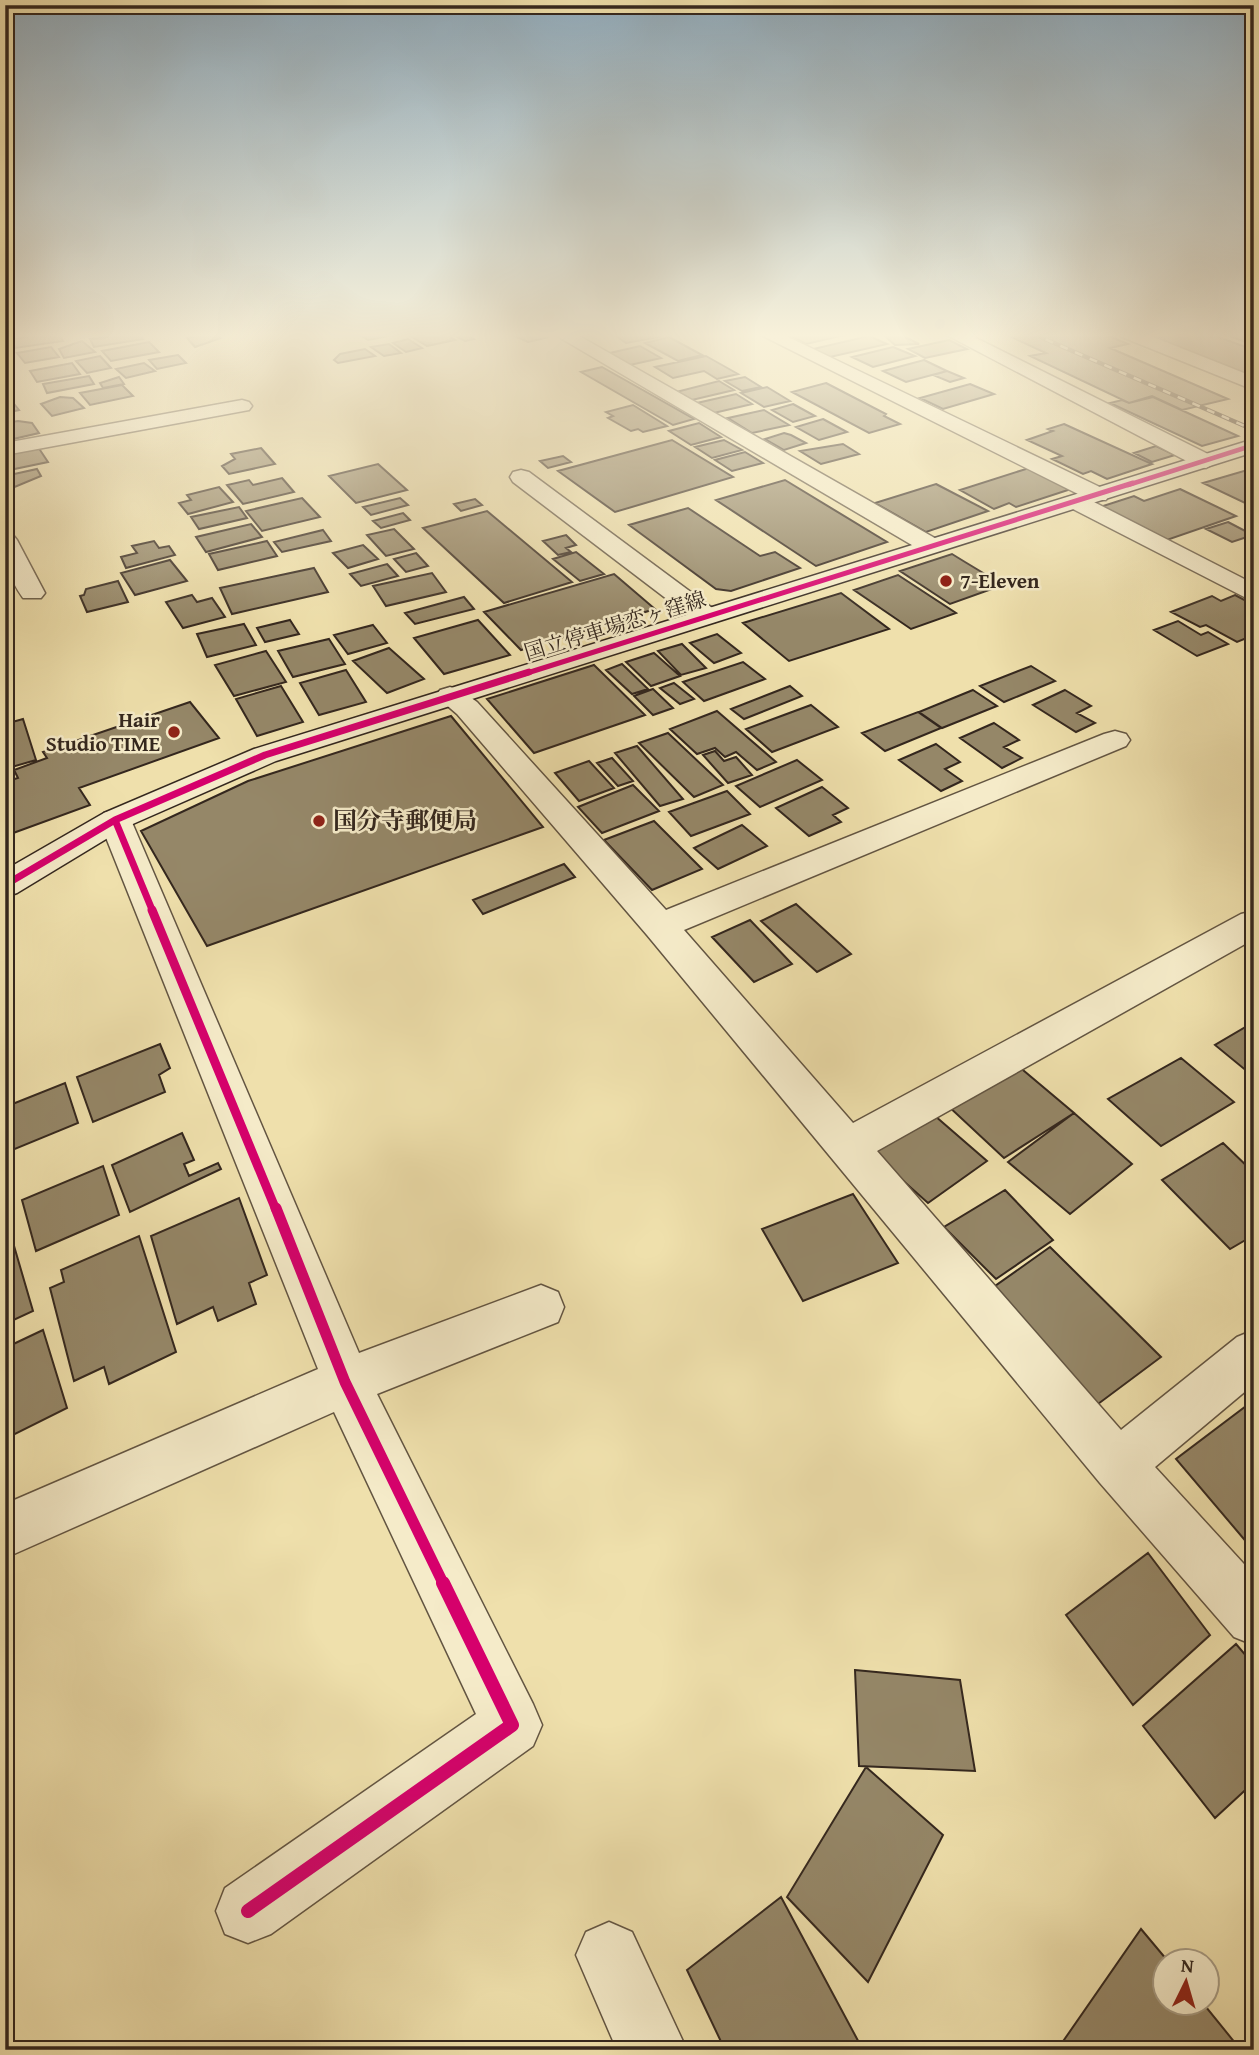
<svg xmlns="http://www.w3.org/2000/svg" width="1259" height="2055" font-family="'Gentium Book Plus','Noto Serif JP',serif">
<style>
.building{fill:#958768;stroke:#34271e;stroke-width:2}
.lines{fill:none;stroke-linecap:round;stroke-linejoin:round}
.minor-casing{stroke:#635542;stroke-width:3}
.tertiary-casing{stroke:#635542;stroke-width:3}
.secondary-casing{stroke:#34271e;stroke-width:3}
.minor{fill:#f5ebc9;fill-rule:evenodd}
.tertiary{fill:#f5ebc9;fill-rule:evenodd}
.secondary{fill:#f5ebc9;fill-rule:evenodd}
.rail-casing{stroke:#34271e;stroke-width:4.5}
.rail{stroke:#f5ebc9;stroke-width:2.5;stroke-dasharray:8;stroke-linecap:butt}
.cycleway-far5-casing{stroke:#f5ebc9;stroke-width:7}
.cycleway-far4-casing{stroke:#f5ebc9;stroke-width:8}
.cycleway-far3-casing{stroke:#f5ebc9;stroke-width:10}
.cycleway-far2-casing{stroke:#f5ebc9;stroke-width:13}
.cycleway-far1-casing{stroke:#f5ebc9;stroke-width:16}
.cycleway-casing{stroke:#f5ebc9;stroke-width:18}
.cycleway-far5{stroke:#d6006c;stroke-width:4.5}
.cycleway-far4{stroke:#d6006c;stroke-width:5}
.cycleway-far3{stroke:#d6006c;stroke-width:7}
.cycleway-far2{stroke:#d6006c;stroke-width:9}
.cycleway-far1{stroke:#d6006c;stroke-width:11}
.cycleway{stroke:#d6006c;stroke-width:14}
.poi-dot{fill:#8f2418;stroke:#f5ebc9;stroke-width:2.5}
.labels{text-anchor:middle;stroke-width:5;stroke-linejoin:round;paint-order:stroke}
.far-poi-label{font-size:21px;font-weight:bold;fill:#34271e;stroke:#f5ebc9;text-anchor:start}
.far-street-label{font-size:21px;fill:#34271e;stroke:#f5ebc9}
.poi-label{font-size:24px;font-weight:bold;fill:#34271e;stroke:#f5ebc9;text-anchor:start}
</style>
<rect width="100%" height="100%" fill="#efe0ac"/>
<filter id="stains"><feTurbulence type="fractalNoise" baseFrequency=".00286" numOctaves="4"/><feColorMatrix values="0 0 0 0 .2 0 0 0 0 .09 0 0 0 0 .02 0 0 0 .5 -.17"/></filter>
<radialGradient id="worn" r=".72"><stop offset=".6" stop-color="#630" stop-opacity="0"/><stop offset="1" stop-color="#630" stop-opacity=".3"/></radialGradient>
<!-- building -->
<path class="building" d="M59,333L63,341L15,348L12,339Z
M139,333L143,339L94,347L90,339Z
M215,333L221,338L195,347L187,338Z
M364,333H404L368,340L359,334Z
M431,333H444L455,340L427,346L412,337Z
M450,333H476L478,334L470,336L474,339L465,341Z
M534,333L549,337L528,342L517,337Z
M628,333H653L659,337L626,343L615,335Z
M799,333H853L806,344L789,335Z
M1003,333H1102L1128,344L1110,348L1228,399L1182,410L1152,396L1129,403L1030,356L1046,353Z
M1176,333H1207L1254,350V377L1154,339Z
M1235,333H1254V345L1227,335Z
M899,334L919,344L895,345L886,337Z
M869,336L887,344L830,357L813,349Z
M669,337L702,355L678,361L645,343Z
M408,339L422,348L406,352L393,343Z
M949,340L967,349L925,358L908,349Z
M82,341L95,352L64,358L59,349Z
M149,342L159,352L111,361L102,351Z
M389,344L401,353L384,356L371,347Z
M640,346L661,358L630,365L610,353Z
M51,347L59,357L25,363L17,353Z
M893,347L915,356L873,367L852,357Z
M365,349L375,356L338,363L334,360L340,354Z
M178,355L186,363L157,369L149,360Z
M100,356L111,368L87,373L76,361Z
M706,356L738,374L717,379L704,371L673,378L655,367Z
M924,360L947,371L906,382L883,371Z
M72,363L80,374L37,382L30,371Z
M144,363L155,371L126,378L116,369Z
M602,367L694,419L673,425L581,372Z
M947,371L964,378L950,382L933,375Z
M89,376L94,384L47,393L43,384Z
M119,377L124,384L103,388L100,383Z
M745,377L761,387L742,391L725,381Z
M719,381L734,390L692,400L676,392Z
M826,383L886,414L884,416L900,424L869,433L792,392Z
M970,384L994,394L943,409L920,398Z
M122,385L133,396L90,405L80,393Z
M767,387L790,401L764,407L741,393Z
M736,394L752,404L714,413L697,403Z
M60,397L73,398L84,408L52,416L41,404Z
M1153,397L1238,436L1202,446L1110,403L1122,400L1129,403Z
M11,400L19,410L5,413V401Z
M793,404L815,416L793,422L772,410Z
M633,405L667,426L643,432L638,429L631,431L608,418L613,416L606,412Z
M764,410L789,425L752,433L728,418Z
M823,419L847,432L819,440L796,427Z
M18,421L32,423L39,433L9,440L5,423Z
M699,423L721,437L691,445L669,431Z
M1064,424L1152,464L1107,479L1091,471L1083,474L1052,459L1062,456L1027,440L1053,431L1048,429Z
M784,433L791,435L806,443L784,450L765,439Z
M672,440L733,477L615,512L558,471Z
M724,440L742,450L712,458L695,447Z
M843,444L859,454L821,464L800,451Z
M1156,446L1175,455L1152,462L1134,453Z
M38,447L48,462L5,471V453Z
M261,448L275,464L229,474L222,466L235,459L231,454Z
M745,452L763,463L732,471L715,460Z
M563,456L571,462L548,468L540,461Z
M378,464L407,490L356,503L329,476Z
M1029,468L1071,489L1016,507L1009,503L994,509L960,490Z
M1254,468V501L1245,503L1203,483Z
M37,469L41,476L5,491V476Z
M282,478L294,492L243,504L227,485L249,480L253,485Z
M785,480L887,542L816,566L716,500Z
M936,484L988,511L926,532L875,503Z
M219,487L233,502L188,514L179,503L191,500L187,495Z
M1180,489L1236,516L1164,541L1100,507L1134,496L1144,501Z
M302,498L320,517L262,531L246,511Z
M400,498L408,505L371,515L363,507Z
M475,499L482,505L461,511L454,504Z
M239,507L247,518L199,529L191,517Z
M688,508L760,556L775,552L800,568L731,591L716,589L629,525Z
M487,511L572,582L504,603L423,528Z
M403,513L410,520L381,528L373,521Z
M1228,522L1253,535L1232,542L1206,529Z
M251,524L262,537L206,552L196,537Z
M394,529L414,549L386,556L367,535Z
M323,530L331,541L282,552L274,542Z
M566,535L576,545L566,548L571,552L558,555L543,541Z
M154,541L159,548L169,546L175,555L126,568L121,557L137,553L132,546Z
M267,541L277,556L218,570L209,554Z
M363,545L378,559L348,568L333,553Z
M576,552L604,574L580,581L553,559Z
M416,553L428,566L406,572L394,559Z
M952,554L965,562L1003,585L950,604L900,571Z
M170,560L187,581L135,595L121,573Z
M387,564L398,576L361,586L350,574Z
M314,568L328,592L232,614L220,588Z
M432,573L446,592L386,606L373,586Z
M614,574L655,609L521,650L484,612Z
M898,575L956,613L911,629L854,590Z
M118,581L128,602L87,612L80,596L84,595L86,589Z
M841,593L889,629L789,661L743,623Z
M192,595L197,602L212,598L225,617L183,628L166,602Z
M1235,595L1254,605V635L1237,642L1206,625L1200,627L1171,612L1212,596L1221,601Z
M464,597L474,609L415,624L405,613Z
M290,620L299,634L265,642L257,628Z
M478,620L510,655L444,674L414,638Z
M1178,621L1201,635L1208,632L1228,644L1197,656L1154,630Z
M244,624L256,645L207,657L197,634Z
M373,625L387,643L348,654L334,635Z
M717,634L741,653L714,663L690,643Z
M329,639L345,664L293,677L278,651Z
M682,644L706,668L681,675L658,651Z
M389,648L424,679L387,693L353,661Z
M266,651L286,682L234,696L215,665Z
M654,653L680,676L651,686L626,662Z
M743,662L765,679L704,701L683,682Z
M622,664L648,689L632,694L606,670Z
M594,665L645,715L534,753L487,699Z
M1031,666L1055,681L1004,702L980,686Z
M346,670L366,702L319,715L300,683Z
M674,683L694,699L680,704L660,688Z
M281,686L303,722L257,736L236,699Z
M790,686L802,696L744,719L731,709Z
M653,689L673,708L653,715L634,696Z
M973,690L997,706L942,728L919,712Z
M1065,690L1091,706L1077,713L1095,723L1076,732L1033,705Z
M190,702L219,738L79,788L90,805L5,836V782L18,778L14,770L47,758L43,752Z
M811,705L838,727L772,752L746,729Z
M717,711L776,762L757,770L736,752L725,757L715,748L697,754L670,729Z
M918,712L941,728L885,751L862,733Z
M451,716L543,827L207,946L141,831L248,781Z
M23,719L36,760L5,769V724Z
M994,723L1019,740L1004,747L1022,758L1002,768L960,738Z
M668,733L723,785L694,797L639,743Z
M936,744L960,762L945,769L962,781L941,791L899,760Z
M637,746L683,799L660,806L615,753Z
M715,751L724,761L736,757L752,775L728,783L703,755Z
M612,758L633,781L618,786L597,763Z
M797,760L822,780L760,807L736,786Z
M589,761L614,788L579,801L555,773Z
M633,785L659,811L602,833L578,807Z
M822,787L848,808L833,815L841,822L809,836L776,808Z
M727,791L750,814L691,836L669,812Z
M654,821L702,869L652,890L604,840Z
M742,825L767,846L718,869L694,848Z
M564,864L575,877L483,914L473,900Z
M796,904L851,954L817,972L761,921Z
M750,920L792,964L754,982L712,937Z
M1254,1022V1077L1215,1045Z
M160,1044L170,1068L159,1075L165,1092L93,1122L77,1077Z
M1181,1058L1234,1102L1161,1146L1108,1099Z
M1017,1065L1074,1113L1004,1158L946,1104Z
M65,1083L78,1123L10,1151L5,1133V1107Z
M927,1109L987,1161L928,1203L872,1153Z
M1074,1113L1132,1164L1070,1214L1008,1162Z
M182,1133L194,1160L184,1164L189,1176L218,1163L221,1169L130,1212L112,1165Z
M1223,1143L1254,1173V1235L1230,1249L1162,1180Z
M103,1166L119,1215L36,1251L22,1200Z
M1005,1190L1053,1240L996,1279L944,1227Z
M853,1194L898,1263L803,1301L762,1229Z
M239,1198L267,1275L249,1283L256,1304L218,1321L213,1307L177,1324L151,1236Z
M5,1215L33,1311L5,1324Z
M139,1236L176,1352L109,1384L104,1367L74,1381L50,1288L64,1282L61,1270Z
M1050,1247L1161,1357L1094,1407L988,1291Z
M43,1330L67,1408L5,1439V1348Z
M1254,1400V1541L1249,1545L1176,1459Z
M1148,1553L1210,1635L1133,1705L1066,1615Z
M1236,1644L1254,1665V1782L1215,1818L1143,1726Z
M855,1670L960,1680L975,1771L859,1766Z
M866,1767L943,1835L868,1982L787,1897Z
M781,1897L863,2050H725L687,1970Z
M1141,1929L1167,1960H1164V2002H1202L1236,2044L1232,2050H1057Z"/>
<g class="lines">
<defs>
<path id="minor" d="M552,333H574L940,541L943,546L940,551H922Z
M757,333H780L1106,490L1109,495L1106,500H1090L1254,584V602L1069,507L1066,502L1069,497H1084Z
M943,333H966L1214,457L1217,462L1206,468L1198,467Z
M1119,333H1143L1254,377V390L1122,337Z
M242,400L249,402L252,406L249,410L5,455V443Z
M5,533L13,535L17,540L45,593L41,598H23C8,577 5,559 5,533Z
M450,687L460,690L477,702L666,910L1104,734L1115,731L1126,734L1130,740L1126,746L684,930L853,1123L1241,914L1254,911V939L877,1151L1121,1430L1237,1337L1254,1330V1384L1155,1467L1254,1575V1645L1234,1637L1100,1483L647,935L457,714L436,696L440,690Z
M115,810L126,813L131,820L359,1353L541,1285L558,1292L564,1307L558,1322L377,1394L533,1704L542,1725L533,1746L271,1934L248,1943L225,1934L216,1911L225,1888L476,1714L334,1412L5,1558V1504L318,1369L99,820L104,813Z
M609,1922L632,1932L687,2050H617L576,1955L586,1932Z"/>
<path id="tertiary" d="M521,470L529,472L715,610L719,616L715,622H697L513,482L510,477L513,472Z"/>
<path id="secondary" d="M1254,439V452L276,761L126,827L17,893L5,897V870L104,813L254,749Z"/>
</defs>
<!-- minor casing -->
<use href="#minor" class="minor-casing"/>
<!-- tertiary casing -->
<use href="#tertiary" class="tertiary-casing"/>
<!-- secondary casing -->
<use href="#secondary" class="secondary-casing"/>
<!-- minor -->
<use href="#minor" class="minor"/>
<!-- tertiary -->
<use href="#tertiary" class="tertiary"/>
<!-- secondary -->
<use href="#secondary" class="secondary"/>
<defs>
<path id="rail" d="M1031,333L1254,430"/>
</defs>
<!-- rail casing -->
<use href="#rail" class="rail-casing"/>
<!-- rail -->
<use href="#rail" class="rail"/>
<defs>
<path id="cycleway-far5" d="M1128,485L1254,445"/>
<path id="cycleway-far4" d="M524,674L1133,483"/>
<path id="cycleway-far3" d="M115,820L153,912
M5,885L115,820L265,755L529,672"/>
<path id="cycleway-far2" d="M152,910L276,1210"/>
<path id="cycleway-far1" d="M276,1208L345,1382L444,1585"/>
<path id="cycleway" d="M248,1911L512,1725L443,1583"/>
</defs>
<!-- cycleway-far5 casing -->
<use href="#cycleway-far5" class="cycleway-far5-casing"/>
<!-- cycleway-far4 casing -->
<use href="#cycleway-far4" class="cycleway-far4-casing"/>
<!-- cycleway-far3 casing -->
<use href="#cycleway-far3" class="cycleway-far3-casing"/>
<!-- cycleway-far2 casing -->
<use href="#cycleway-far2" class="cycleway-far2-casing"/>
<!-- cycleway-far1 casing -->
<use href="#cycleway-far1" class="cycleway-far1-casing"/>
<!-- cycleway casing -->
<use href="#cycleway" class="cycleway-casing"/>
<!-- cycleway-far5 -->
<use href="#cycleway-far5" class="cycleway-far5"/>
<!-- cycleway-far4 -->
<use href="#cycleway-far4" class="cycleway-far4"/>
<!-- cycleway-far3 -->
<use href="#cycleway-far3" class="cycleway-far3"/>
<!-- cycleway-far2 -->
<use href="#cycleway-far2" class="cycleway-far2"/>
<!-- cycleway-far1 -->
<use href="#cycleway-far1" class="cycleway-far1"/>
<!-- cycleway -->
<use href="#cycleway" class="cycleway"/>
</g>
<!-- sky -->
<linearGradient id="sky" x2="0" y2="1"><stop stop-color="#91acbd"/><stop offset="0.54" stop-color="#f8f1da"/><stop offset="1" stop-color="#f8f1da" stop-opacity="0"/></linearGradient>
<rect width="1259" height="621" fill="url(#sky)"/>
<!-- markers -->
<g class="poi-dot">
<circle cx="946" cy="581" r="7"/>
<circle cx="174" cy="732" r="7"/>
<circle cx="319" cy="821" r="7"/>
</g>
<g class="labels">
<!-- far-poi labels -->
<g class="far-poi-label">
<text x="960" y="588">7-Eleven</text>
<text x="160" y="727" text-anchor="end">Hair<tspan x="160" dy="24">Studio TIME</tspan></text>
</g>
<!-- far-street labels -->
<g class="far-street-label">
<text transform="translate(615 626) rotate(-17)" y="7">国立停車場恋ヶ窪線</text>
</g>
<!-- poi labels -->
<g class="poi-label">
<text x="333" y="829">国分寺郵便局</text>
</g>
</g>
<!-- margin -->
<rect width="1259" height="2055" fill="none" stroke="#efe0ac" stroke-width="28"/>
<rect x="7" y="7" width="1245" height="2041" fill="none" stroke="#34271e" stroke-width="3.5"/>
<rect x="14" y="14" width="1231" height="2027" fill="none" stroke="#34271e" stroke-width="2"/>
<!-- north arrow -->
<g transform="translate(1186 1982) rotate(5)"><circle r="33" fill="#f5ebc9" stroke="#a89d85" stroke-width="2"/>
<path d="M0-5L12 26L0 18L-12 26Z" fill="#8f2418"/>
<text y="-10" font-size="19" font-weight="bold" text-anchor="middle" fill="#34271e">N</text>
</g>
<rect width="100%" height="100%" filter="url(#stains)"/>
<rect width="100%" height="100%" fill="url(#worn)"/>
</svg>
